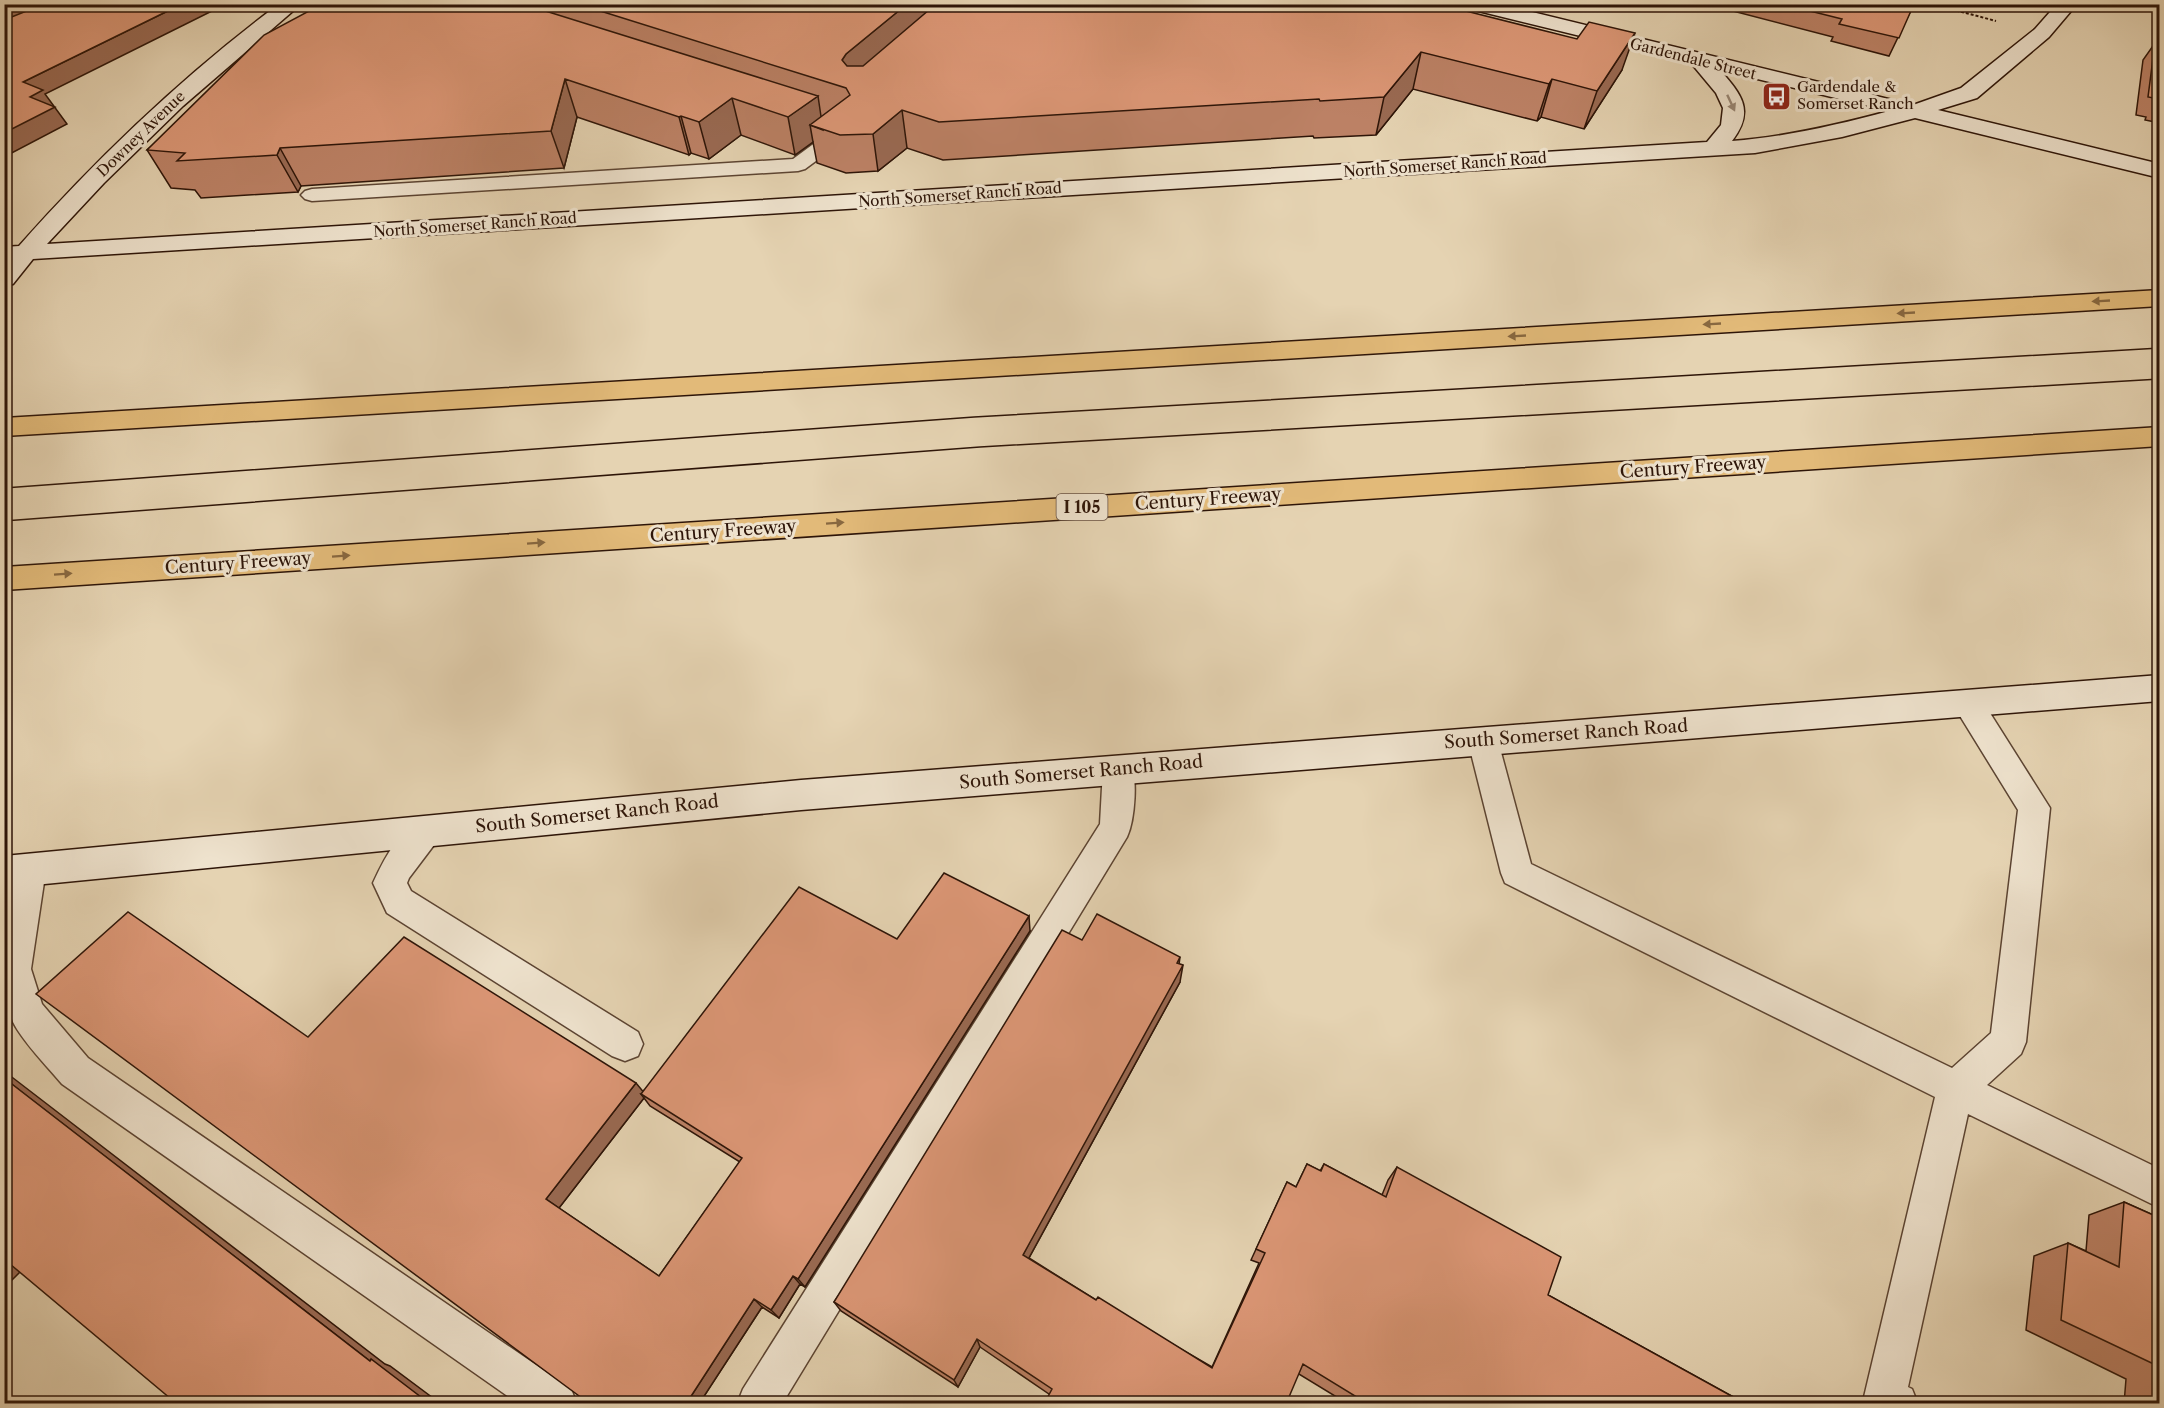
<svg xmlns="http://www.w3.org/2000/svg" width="2164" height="1408" font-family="'Libre Caslon Text',serif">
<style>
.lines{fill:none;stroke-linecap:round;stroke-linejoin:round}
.lane-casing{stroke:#5c4432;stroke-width:3}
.secondary-casing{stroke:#2e1508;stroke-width:3}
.highway-casing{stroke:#2e1508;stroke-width:3}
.path{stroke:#2e1508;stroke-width:2;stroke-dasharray:3 2;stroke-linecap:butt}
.lane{fill:#eee2cd;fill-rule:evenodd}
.secondary{fill:#eee2cd;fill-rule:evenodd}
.highway{fill:#e2ba79;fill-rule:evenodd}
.tram{stroke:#2e1508;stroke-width:1.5}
.wall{fill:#bc8165;stroke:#2e1508;stroke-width:1.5;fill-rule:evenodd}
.shaded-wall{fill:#996952;stroke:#2e1508;stroke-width:1.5}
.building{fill:#db9675;stroke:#2e1508;stroke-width:1.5}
.oneway{fill:#988674}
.oneway2{fill:#886840}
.labels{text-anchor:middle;stroke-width:6;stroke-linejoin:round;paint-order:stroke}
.far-street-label{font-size:15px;fill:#2e1508;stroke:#eee2cd}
.far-poi-label{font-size:15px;fill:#2e1508;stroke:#eee2cd;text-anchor:start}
.shield{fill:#eee2cd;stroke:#685243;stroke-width:1.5}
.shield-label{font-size:16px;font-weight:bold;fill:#2e1508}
.street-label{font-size:18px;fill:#2e1508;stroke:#eee2cd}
</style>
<rect width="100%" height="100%" fill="#e5d3b2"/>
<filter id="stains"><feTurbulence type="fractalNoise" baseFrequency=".00333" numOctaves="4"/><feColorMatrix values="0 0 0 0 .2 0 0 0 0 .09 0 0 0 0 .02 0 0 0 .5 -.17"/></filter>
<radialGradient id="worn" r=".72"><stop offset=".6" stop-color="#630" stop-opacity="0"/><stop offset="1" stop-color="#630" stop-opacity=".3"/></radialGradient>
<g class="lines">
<defs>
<path id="lane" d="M839,123L851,127L854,131L851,135L805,169L798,171L312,201L305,199L301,195L305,191L312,189L793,159L831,131L829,129L832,125Z
M1967,691L1978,694L2050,808L2026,1042L2021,1054L1987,1085L2160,1169V1208L1968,1114L1908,1387L1912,1389L1918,1404H1867L1864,1397L1935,1097L1505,883L1501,873L1468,741L1472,732L1483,728L1494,732L1498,741L1531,864L1952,1068L1991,1033L2018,810L1952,703L1956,694Z
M1119,756L1130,760C1138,776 1135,820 1127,837L782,1404H737L743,1389L1100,824L1103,769L1108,760Z
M426,817L437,821L442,831L437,841L409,878L407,883L411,891L638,1032L643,1044L638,1056L625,1061L612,1056L387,913L373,883C384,859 401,826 426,817Z
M30,854L42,859L46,869L31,969L42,1004L88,1058L571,1389L577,1404H519L62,1084C47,1066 23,1042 13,1022C0,988 2,893 18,859Z"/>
<path id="secondary" d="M279,4H301L183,106L104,183L47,244L1707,142L1721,125L1723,108L1716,93L1691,63L1466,8L1464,4H1499L1913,105L1961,88L2035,29L2057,4H2077L2049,37L1977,98L1938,110L2160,164V178L1915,118L1842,137L1755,153L33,259L13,284L4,286V247L19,246C97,158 184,75 279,4ZM1720,70L1889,111C1837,125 1785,137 1732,141C1755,111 1742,95 1720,70Z
M2160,675V701L801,810L4,888V856L801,780Z"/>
<path id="highway" d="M2160,290V306L4,436V418Z
M2160,427V446L4,590V567Z"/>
</defs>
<!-- lane casing -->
<use href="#lane" class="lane-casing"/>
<!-- secondary casing -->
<use href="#secondary" class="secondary-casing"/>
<!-- highway casing -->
<use href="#highway" class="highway-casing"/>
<!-- path -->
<path class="path" d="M1932,4L1996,21"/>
<!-- lane -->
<use href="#lane" class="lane"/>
<!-- secondary -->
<use href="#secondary" class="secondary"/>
<!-- highway -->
<use href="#highway" class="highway"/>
<!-- tram -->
<path class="tram" d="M4,488L974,417L2160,348
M4,521L980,447L2160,379"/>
</g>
<!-- wall -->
<path class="wall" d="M317,4H1456L1455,8L1622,70L1584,129L1541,117L1537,121L1413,89L1376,135L1314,138L1313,136L943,160L907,148L878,171L846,173L817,163L813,142L795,155L741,135L709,159L691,153L689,155L577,117L564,168L301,186L298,192L201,198L195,190L171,188L147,150L318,7Z
M1706,4H1914L1889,56L1831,41L1833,37Z
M2160,42V123L2145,120L2146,117L2136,115L2143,60L2155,43H2158Z
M1030,931L805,1287L800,1284L779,1318L762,1307L699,1404H590L308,1037L643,1091L897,939ZM644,1098L650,1106L740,1162L659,1276L559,1208Z
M1082,940L1180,982L1029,1258L1096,1300L1212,1367L1259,1263L1251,1260L1287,1182L1296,1187L1307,1164L1320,1171L1324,1164L1382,1195L1388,1180L1397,1167L1548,1295L1746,1404H1348L1299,1374L1049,1394L980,1347L958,1387L841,1311L834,1302Z
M2124,1202L2160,1218V1404H2124L2126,1379L2026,1330L2034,1256L2068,1243L2086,1251L2089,1215Z"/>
<!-- shaded-wall -->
<path class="shaded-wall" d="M53,4L4,27V5Z
M182,4H226L45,94L67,124L4,157V133L30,97L23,82Z
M907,4H936L852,91L842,60L846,54Z
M1635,33L1622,70L1584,129L1597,91Z
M1421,52L1413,89L1376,135L1384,97Z
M565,79L577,117L564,168L551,131Z
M1552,79L1541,117L1537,121L1549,84Z
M818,96L823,130L810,125L813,142L795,155L788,117Z
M732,98L741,135L709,159L699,122Z
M902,110L907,148L878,171L873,134Z
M681,116L691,153L689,155L679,117Z
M280,148L301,186L298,192L277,155Z
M1029,916L1030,931L805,1287L798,1279Z
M1180,957L1178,973L1183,965L1180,982L1025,1265L1023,1255Z
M4,1071L385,1364L390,1366L441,1404H430L370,1361L4,1078Z
M636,1083L646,1095L641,1094L644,1098L559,1208L546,1199Z
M4,1257L28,1264L4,1288Z
M793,1276L800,1284L779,1318L771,1310Z
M754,1299L762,1307L699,1404H686Z
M977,1339L980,1347L958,1387L954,1380Z"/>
<!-- building -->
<path class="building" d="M44,4H182L23,82L43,90L30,97L55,107L4,133V20Z
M322,4H523L818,96L788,117L732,98L699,122L681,116L679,117L565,79L551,131L280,148L277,155L177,161L185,153L147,150L264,35Z
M578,4H907L846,54L842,60L847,66H863L936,4H1456L1454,8L1577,39L1589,22L1635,33L1597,91L1552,79L1549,84L1421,52L1384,97L1320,101L1319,99L939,122L902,110L873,134L840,135L810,125L850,95L846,88Z
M1782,4H1914L1899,38L1839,24L1842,19Z
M2155,43L2160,44V102H2158L2159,99L2148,97Z
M944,873L1029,916L798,1279L793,1276L771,1310L754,1299L686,1404H590L36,994L128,912L308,1037L404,937L636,1083L546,1199L659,1276L742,1158L641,1094L799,887L897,939Z
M1097,914L1180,957L1177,963L1183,965L1023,1255L1096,1300L1098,1297L1212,1368L1265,1253L1256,1249L1287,1182L1296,1187L1307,1164L1321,1171L1324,1164L1386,1197L1397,1167L1561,1257L1548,1295L1746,1404H1368L1303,1364L1286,1404H1044L1052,1389L977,1339L954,1380L834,1302L1062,930L1082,940Z
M4,1078L370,1361L371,1359L430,1404H177L4,1259Z
M2124,1202L2160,1218V1367L2061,1320L2068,1243L2119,1267Z"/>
<!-- one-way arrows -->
<defs><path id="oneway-solid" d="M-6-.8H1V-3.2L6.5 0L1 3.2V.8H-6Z" transform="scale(1.5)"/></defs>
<use class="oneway" href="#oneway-solid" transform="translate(1731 103) rotate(65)"/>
<g class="oneway2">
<use href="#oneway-solid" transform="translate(2101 301) rotate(177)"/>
<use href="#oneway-solid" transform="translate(1906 313) rotate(177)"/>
<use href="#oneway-solid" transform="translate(1712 324) rotate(177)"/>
<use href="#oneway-solid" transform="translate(1517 336) rotate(177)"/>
<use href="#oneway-solid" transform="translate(835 523) rotate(-4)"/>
<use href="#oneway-solid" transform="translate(536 543) rotate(-4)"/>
<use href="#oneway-solid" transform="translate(341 556) rotate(-4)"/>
<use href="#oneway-solid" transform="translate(63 574) rotate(-4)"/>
</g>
<!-- icons -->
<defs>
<symbol id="bus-square" viewBox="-11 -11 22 22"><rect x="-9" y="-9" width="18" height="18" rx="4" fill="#8f2418" stroke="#eee2cd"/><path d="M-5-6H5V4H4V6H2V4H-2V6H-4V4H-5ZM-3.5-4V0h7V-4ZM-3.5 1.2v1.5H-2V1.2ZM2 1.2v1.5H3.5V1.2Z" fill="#fff"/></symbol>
</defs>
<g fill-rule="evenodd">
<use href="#bus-square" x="1760" y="80" width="33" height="33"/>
</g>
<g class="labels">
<!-- far-street labels -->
<g class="far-street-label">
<text transform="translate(1693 59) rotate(14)" y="5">Gardendale Street</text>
<text transform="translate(141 134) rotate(-44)" y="5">Downey Avenue</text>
<text transform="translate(1445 165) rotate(-4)" y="5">North Somerset Ranch Road</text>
<text transform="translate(960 195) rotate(-4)" y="5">North Somerset Ranch Road</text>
<text transform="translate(475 225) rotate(-4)" y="5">North Somerset Ranch Road</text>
</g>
<!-- far-poi labels -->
<g class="far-poi-label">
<text x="1797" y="92">Gardendale &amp;<tspan x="1797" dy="17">Somerset Ranch</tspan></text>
</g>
<!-- shield labels -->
<rect class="shield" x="1056.5" y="494" width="51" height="26" rx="4.5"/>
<g class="shield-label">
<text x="1082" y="513">I 105</text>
</g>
<!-- street labels -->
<g class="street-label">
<text transform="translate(1693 467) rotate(-4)" y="6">Century Freeway</text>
<text transform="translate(1208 499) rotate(-4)" y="6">Century Freeway</text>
<text transform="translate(723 531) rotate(-4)" y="6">Century Freeway</text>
<text transform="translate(238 563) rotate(-4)" y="6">Century Freeway</text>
<text transform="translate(1566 734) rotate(-4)" y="6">South Somerset Ranch Road</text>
<text transform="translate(1081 772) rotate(-5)" y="6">South Somerset Ranch Road</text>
<text transform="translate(597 814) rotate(-6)" y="6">South Somerset Ranch Road</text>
</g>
</g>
<!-- margin -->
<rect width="2164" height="1408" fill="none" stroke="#e5d3b2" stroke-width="24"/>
<rect x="6" y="6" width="2152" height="1396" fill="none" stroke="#2e1508" stroke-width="3"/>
<rect x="12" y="12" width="2140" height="1384" fill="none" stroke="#2e1508" stroke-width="1.5"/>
<rect width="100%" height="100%" filter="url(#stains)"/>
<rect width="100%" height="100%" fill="url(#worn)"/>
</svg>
